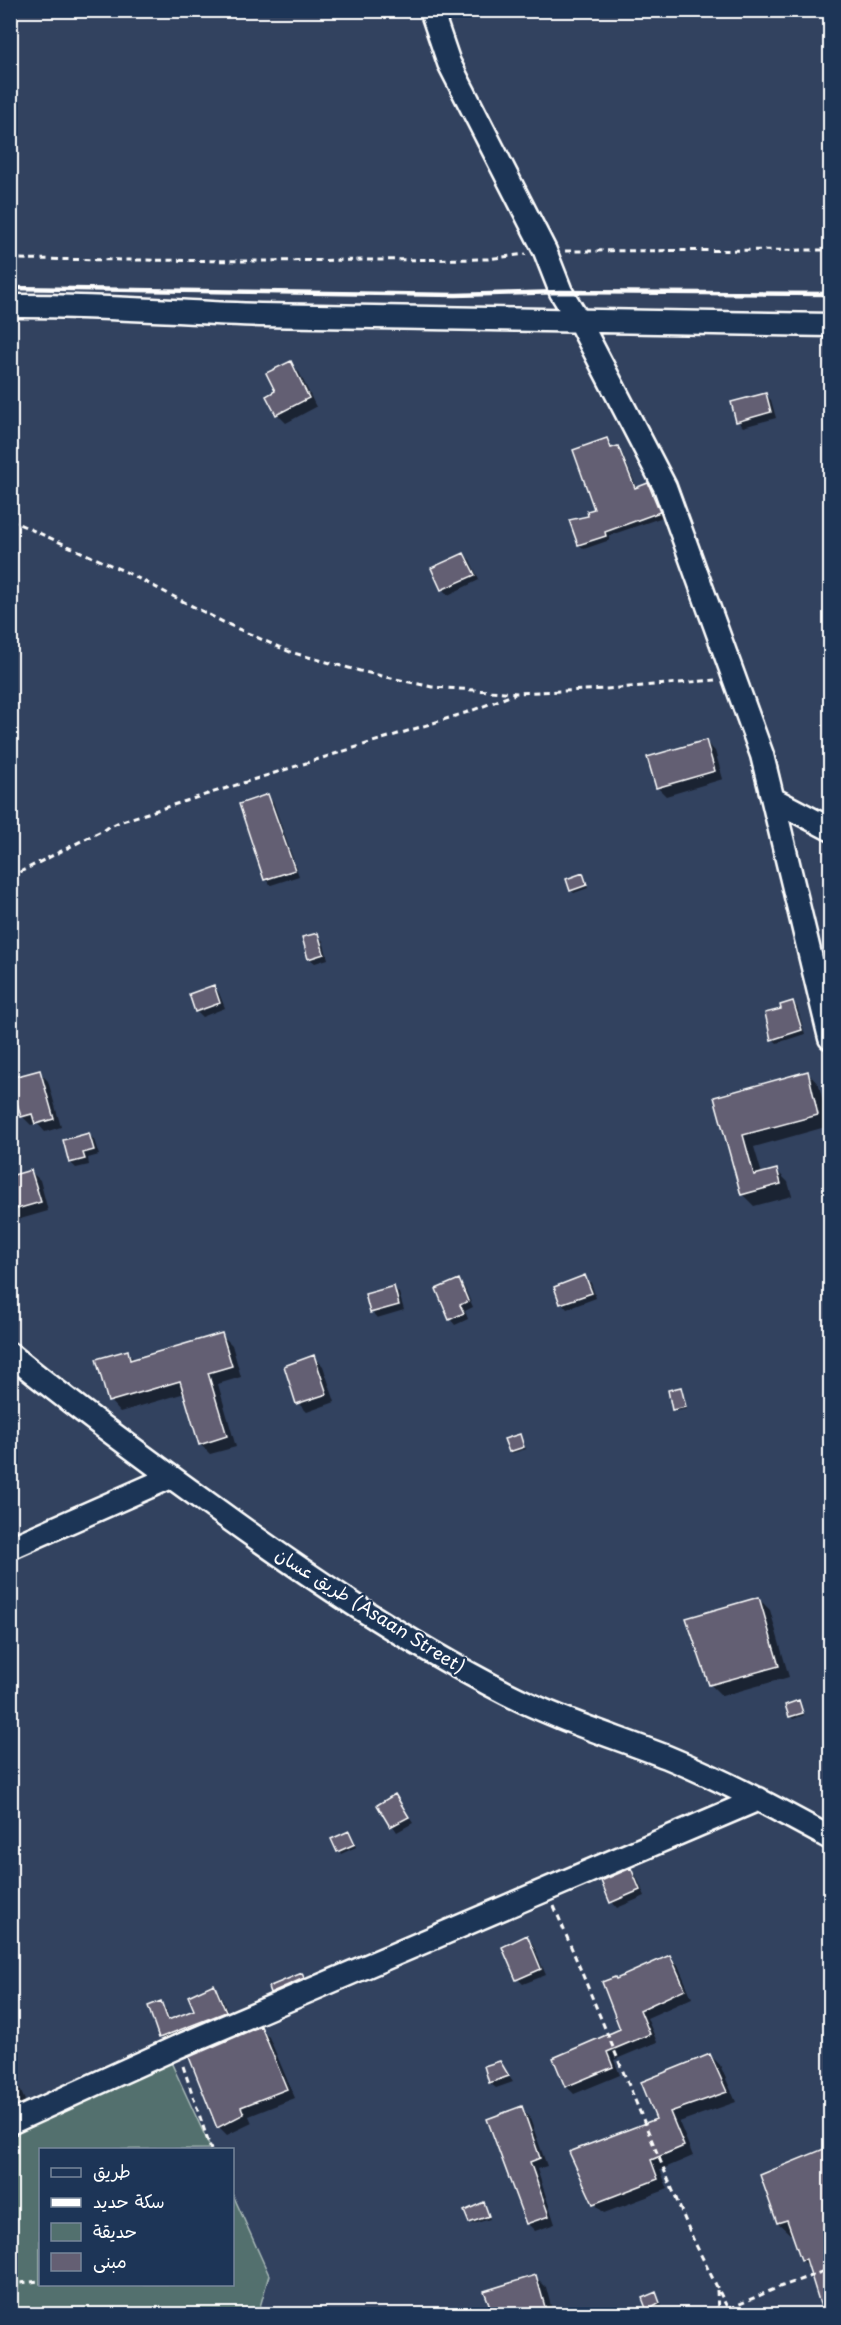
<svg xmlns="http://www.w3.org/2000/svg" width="841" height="2325" font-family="'Playpen Sans','Playpen Sans Arabic',sans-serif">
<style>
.green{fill:#52706e;stroke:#a8b8b6;stroke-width:1.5}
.shadow{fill:#0007}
.building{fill:#645f73;stroke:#fff;stroke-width:1.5}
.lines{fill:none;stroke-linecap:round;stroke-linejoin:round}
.minor-casing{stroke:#fff;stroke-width:27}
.path{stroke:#fff;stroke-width:3;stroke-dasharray:6 4.5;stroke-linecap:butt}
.minor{stroke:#1d3557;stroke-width:22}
.rail{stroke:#fff;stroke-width:4.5}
.labels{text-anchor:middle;stroke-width:4.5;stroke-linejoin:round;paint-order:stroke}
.street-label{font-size:18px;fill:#fff;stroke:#1d3557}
</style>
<rect width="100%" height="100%" fill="#32425f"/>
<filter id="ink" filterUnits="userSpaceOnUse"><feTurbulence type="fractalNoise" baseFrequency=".0167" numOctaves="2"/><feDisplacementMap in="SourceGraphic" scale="12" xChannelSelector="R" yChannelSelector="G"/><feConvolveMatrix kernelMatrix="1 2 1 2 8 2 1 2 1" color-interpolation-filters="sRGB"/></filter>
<g filter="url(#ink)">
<!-- green -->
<path class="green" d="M170,2060L211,2149L40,2150V2284H232L233,2195L269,2275L258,2314H11V2136Z"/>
<!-- shadow -->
<path class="shadow" d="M290,363L299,372L316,407L286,423L277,414V392Z
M766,395L771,400L776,418L743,427L738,421Z
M607,440L613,449L618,448L622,453L637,488L647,484L652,489L663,517L608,536L610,540L584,549L579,544L590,517L596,510Z
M464,554L470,560L479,580L448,595L442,589Z
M706,742L715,751L723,779L666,796L657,787Z
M267,796L273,802L299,876L271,885L265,879Z
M582,874L588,888L574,893L571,890Z
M317,935L323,941L328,959L315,963L309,958Z
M214,987L219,993L225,1008L202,1017L196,1011Z
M793,1002L797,1007L805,1034L777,1043L773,1039L783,1010Z
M39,1072L48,1081L61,1127L45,1132L37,1123L31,1125L22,1116Z
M808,1073L819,1085L829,1126L754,1147L762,1174L776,1170L788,1182L792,1196L754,1206L742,1194L716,1098Z
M89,1134L94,1140L99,1155L88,1158L89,1165L76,1168L71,1163L65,1141Z
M31,1172L40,1180L48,1211L10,1222V1178Z
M585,1277L591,1283L596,1298L567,1309L562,1303L556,1288Z
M458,1281L464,1287L473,1307L465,1311L468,1319L455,1325L450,1319Z
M393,1288L399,1293L404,1310L377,1318L372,1312Z
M222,1335L232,1345L241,1377L218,1384L236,1447L210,1454L200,1444L185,1393L120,1412L110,1401L127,1352L135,1360Z
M314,1357L323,1366L335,1402L307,1412L298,1403Z
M681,1389L687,1409L676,1411L673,1409Z
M519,1435L526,1449L512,1453L510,1451Z
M759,1599L770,1610L789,1677L722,1696L710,1684Z
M799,1702L804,1715L793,1719L791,1716Z
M395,1796L413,1823L397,1832L379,1805Z
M349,1833L356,1847L341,1854L333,1840Z
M630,1870L636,1876L645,1896L617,1908L612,1902Z
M526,1937L532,1943L546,1975L523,1984L518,1979Z
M670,1957L678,1965L692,1998L647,2018L657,2042L614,2060L620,2075L574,2094L566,2086L622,2030L616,1981Z
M301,1975L307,1980L277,1997L271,1992Z
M214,1986L219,1992L230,2017L166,2043L161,2037L160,2003L166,2009L170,2020L196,2011Z
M260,2028L269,2037L295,2098L249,2116L252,2123L227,2135L219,2127Z
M710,2055L720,2065L736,2102L679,2122L693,2156L660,2170L668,2189L604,2213L594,2203Z
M499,2062L513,2082L496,2088L490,2083L486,2067Z
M10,2066L29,2110L10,2116Z
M521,2108L529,2116L547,2166L537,2169L555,2224L535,2231L527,2223Z
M830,2147V2314H825L810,2268L802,2260L793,2234H790L778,2223L762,2176Z
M483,2204L490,2219L473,2224L471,2222Z
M536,2277L546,2287L553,2314H495L486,2292Z
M655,2293L662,2306L651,2312L648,2310Z"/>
<!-- building -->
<path class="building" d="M291,361L309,398L276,415L266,396L275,391L266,373Z
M766,393L771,412L736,422L731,402Z
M607,438L611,448L618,446L635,488L648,483L660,512L605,532L606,536L578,545L569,520L588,516L587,511L594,509L573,450Z
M464,553L475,575L441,590L431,568Z
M706,740L715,771L656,788L647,757Z
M268,794L295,870L264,880L239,804Z
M583,873L587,885L570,891L566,879Z
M318,933L324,954L308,959L302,937Z
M214,985L220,1003L195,1012L189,994Z
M793,1001L802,1030L771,1040L765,1013L781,1009L780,1005Z
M40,1070L54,1119L35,1124L32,1114L21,1117L10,1078Z
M808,1071L818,1115L743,1135L754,1175L777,1169L781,1184L741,1195L714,1097Z
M89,1133L94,1150L83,1153L85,1159L69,1163L63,1140Z
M31,1170L41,1202L10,1211V1176Z
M585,1275L592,1293L560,1304L554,1287Z
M459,1279L468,1301L460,1305L464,1313L449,1320L436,1289Z
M394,1286L399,1305L370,1313L365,1294Z
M222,1333L232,1366L208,1373L227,1436L199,1445L180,1381L108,1402L96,1359L128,1350L130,1360Z
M314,1355L327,1394L296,1404L284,1366Z
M681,1387L686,1407L672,1410L668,1390Z
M520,1434L524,1447L509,1452L504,1439Z
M759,1597L779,1666L709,1685L686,1618Z
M799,1700L803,1713L789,1717L785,1705Z
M395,1794L409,1817L390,1827L377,1805Z
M349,1831L355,1844L337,1852L331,1839Z
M631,1868L640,1890L610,1903L601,1881Z
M527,1935L541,1969L516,1980L502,1947Z
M670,1955L685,1989L640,2010L650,2034L607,2052L613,2067L565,2087L553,2058L620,2029L602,1982L615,1977L616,1979Z
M302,1973L304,1978L270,1993L268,1987Z
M214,1984L226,2012L159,2038L148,2006L161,2001L168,2020L194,2010L188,1996Z
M261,2026L287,2089L241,2107L244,2114L217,2128L189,2057Z
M710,2054L727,2092L670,2112L684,2146L651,2160L658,2179L593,2204L569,2152L656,2119L641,2082Z
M500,2061L509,2076L489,2083L484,2066Z
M522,2106L540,2158L530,2162L549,2216L526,2224L487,2119Z
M831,2146V2314H823L806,2259L801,2260L787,2220L777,2223L760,2175Z
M484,2202L489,2216L469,2223L464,2211Z
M536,2275L547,2314H493L484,2291Z
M656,2292L660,2303L647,2311L642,2298Z"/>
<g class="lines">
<defs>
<path id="minor" d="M431,10L449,63L545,251L561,292L580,323L665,487L762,755L830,1038
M10,306C94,305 177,312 260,315C450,320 640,323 830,325
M773,799L830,829
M10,1354C75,1407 142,1456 210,1505C305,1574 401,1639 506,1693C557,1719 613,1736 667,1757C723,1780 777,1809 830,1838
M10,1548L171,1477
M10,2123L177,2047L759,1799"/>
</defs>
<!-- minor casing -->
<use href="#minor" class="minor-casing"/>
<!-- path -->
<path class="path" d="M565,251L830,250
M10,259L255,261L488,259L526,254
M10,520L126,572L225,623L290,652L360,671L432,687L517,693L607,689L715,680
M10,877L119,822L468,712L515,694
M554,1906L693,2239L728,2309L777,2288L830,2269
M183,2066L211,2150
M232,2212V2215
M10,2284L40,2281
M717,2290L718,2314"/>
<!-- minor -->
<use href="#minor" class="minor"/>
<!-- rail -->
<path class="rail" d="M10,288L456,295L561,292L830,294"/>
</g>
</g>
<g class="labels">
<!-- street labels -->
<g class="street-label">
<text transform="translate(370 1611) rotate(32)" y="6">طريق عسان (Asaan Street)</text>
</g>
</g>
<!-- margin -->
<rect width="841" height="2325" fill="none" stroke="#1d3557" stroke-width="36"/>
<rect x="18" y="18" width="805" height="2289" fill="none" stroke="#fff" stroke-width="2" filter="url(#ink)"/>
<!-- legend -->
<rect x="39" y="2148" width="195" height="138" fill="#1d3557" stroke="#77869a" stroke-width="1.5"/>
<rect x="51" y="2168" width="30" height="9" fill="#1d3557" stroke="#77869a" stroke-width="1.5"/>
<text x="93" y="2178" font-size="18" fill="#ffffff">طريق</text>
<rect x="51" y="2198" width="30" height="9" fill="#ffffff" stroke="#77869a" stroke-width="1.5"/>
<text x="93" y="2208" font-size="18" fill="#ffffff">سكة حديد</text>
<rect x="51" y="2223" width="30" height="18" fill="#52706e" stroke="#77869a" stroke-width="1.5"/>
<text x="93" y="2238" font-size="18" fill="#ffffff">حديقة</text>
<rect x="51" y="2253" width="30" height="18" fill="#645f73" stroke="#77869a" stroke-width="1.5"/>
<text x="93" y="2268" font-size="18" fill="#ffffff">مبنى</text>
</svg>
